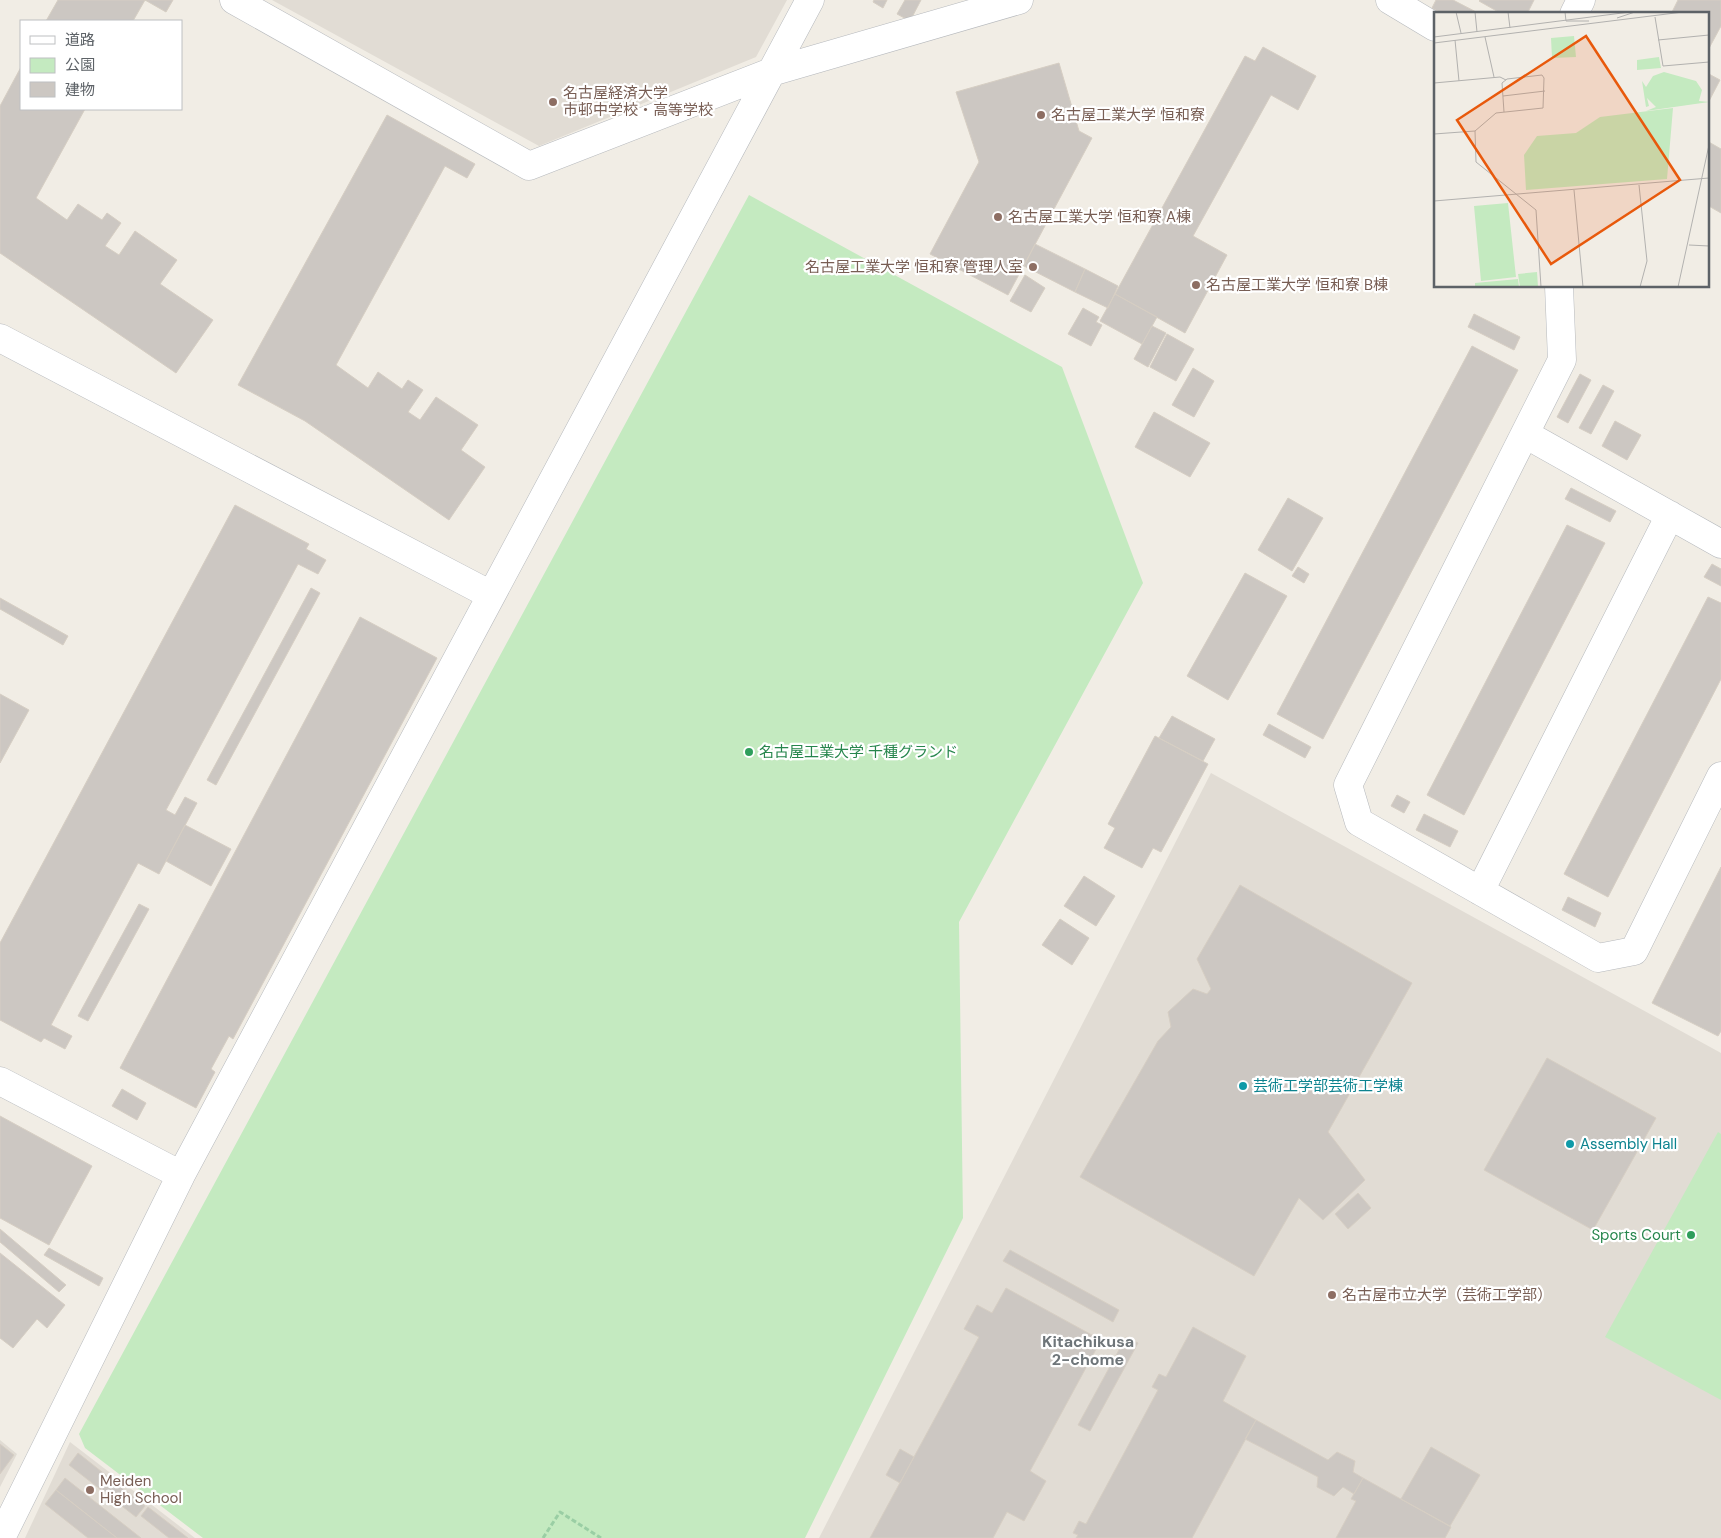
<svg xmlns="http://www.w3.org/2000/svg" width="1721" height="1538" font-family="'DM Sans','Noto Sans JP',sans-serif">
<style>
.education{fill:#e1dcd4}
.green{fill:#c4eac0}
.building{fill:#ccc7c2;stroke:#d6cec3}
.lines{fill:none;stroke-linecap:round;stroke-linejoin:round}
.minor-casing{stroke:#b6b9bd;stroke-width:29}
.path{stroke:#9acea4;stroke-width:3;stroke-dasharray:5 2.5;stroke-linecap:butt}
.minor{stroke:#fff;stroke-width:28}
.education-dot{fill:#8d6e63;stroke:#fff;stroke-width:2}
.leisure-dot{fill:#2e9e5b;stroke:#fff;stroke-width:2}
.culture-dot{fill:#0f9aa8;stroke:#fff;stroke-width:2}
.labels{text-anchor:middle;stroke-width:4.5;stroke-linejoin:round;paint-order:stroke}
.education-label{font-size:15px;fill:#785e54;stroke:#fff;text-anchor:start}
.leisure-label{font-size:15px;fill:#27864d;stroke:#fff;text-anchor:start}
.culture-label{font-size:15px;fill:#0d838f;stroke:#fff;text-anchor:start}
.neighbourhood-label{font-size:16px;font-weight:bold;fill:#6e7579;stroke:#fff}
.inset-road{fill:none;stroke:#b2b1af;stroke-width:1}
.view{fill:#e8590c;fill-opacity:0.15;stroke:#e8590c;stroke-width:2.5}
.inset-edge{fill:none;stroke:#5d6267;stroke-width:2.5}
</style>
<rect width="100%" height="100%" fill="#f1ede5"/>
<!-- education -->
<path class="education" d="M272,0H787L756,57L539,146Z
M1211,773L1721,1053V1538H819Z
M0,1440L17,1454L0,1487Z
M70,1442L195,1538H25Z"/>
<!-- green -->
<path class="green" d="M749,195L1062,367L1143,583L959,922L963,1218L805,1538H203L85,1448L79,1434Z
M1718,1132L1721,1134V1400L1605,1337Z"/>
<!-- building -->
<path class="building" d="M58,0H173L166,12L145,0L133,21H46Z
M874,0H887L883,8L873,2Z
M905,0H921L910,21L897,14Z
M1436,0H1453L1480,14H1443L1432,8Z
M1480,0H1534L1527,14H1502L1479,1Z
M1678,0H1721V26L1707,52V14H1671Z
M1263,47L1316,76L1298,110L1271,95L1193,236L1227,255L1185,333L1115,294L1245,56L1255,61Z
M1059,63L1079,131L1092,138L1008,295L930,254L979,162L956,92Z
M21,67V109H85L36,198L67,220L78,204L102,220L107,213L121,223L105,246L119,255L135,231L177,260L160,284L213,320L176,373L0,253V106Z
M1707,73L1720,80L1707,105Z
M387,115L475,164L467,178L445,166L336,365L368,388L378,372L402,389L408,380L423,390L408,412L420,420L436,397L478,425L461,450L485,467L449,520L305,421L238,385Z
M1707,141L1721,149V213L1707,205Z
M1035,244L1085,269L1075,292L1024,266Z
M1085,269L1118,286L1108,308L1075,292Z
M1025,275L1045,288L1031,312L1010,301Z
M1115,294L1157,317L1142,344L1100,321Z
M1083,308L1099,317L1096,322L1102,325L1091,346L1068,334Z
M1474,314L1520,337L1514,350L1468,327Z
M1152,326L1166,333L1148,367L1134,359Z
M1167,334L1194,349L1176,381L1150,367Z
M1472,346L1518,370L1323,739L1277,714Z
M1193,368L1214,381L1194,417L1172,405Z
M1580,374L1591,380L1568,423L1557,417Z
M1603,385L1614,391L1591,434L1579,428Z
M1154,412L1210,443L1190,477L1135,447Z
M1615,421L1641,435L1627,460L1602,446Z
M1571,488L1616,511L1610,522L1565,499Z
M1288,498L1323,518L1292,571L1258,550Z
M235,505L309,544L306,549L326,560L318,574L298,564L166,810L175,815L185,797L197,803L159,874L138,863L51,1025L72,1036L65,1049L44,1038L41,1042L0,1020V943Z
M1567,525L1605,543L1464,815L1427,795Z
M1712,564L1721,569V586L1704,577Z
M1298,567L1309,574L1304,583L1292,576Z
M1245,573L1287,596L1228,700L1187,676Z
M311,588L320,593L216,785L207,780Z
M1708,597L1721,603V679L1608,897L1564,874Z
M0,598L68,636L63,645L0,609Z
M360,617L437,658L233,1039L229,1036L211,1069L215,1072L196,1108L120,1068Z
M0,694L29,710L0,763Z
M1172,716L1215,739L1203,761L1159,738Z
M1269,724L1311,747L1305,758L1263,735Z
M1155,736L1208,764L1161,852L1153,848L1142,868L1104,848L1115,828L1108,824Z
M1397,795L1410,802L1404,813L1391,806Z
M1424,814L1458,831L1450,847L1416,830Z
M185,825L231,849L211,886L166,861Z
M1721,867V1031L1718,1036L1652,1003Z
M1084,876L1115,896L1096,926L1064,906Z
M1240,885L1412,983L1328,1132L1365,1180L1323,1220L1299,1198L1254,1276L1080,1177L1158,1041L1171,1027L1168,1012L1193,989L1207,994L1211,989L1197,959Z
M1568,897L1601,913L1595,927L1562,910Z
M139,904L149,909L88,1021L78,1016Z
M1060,919L1089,938L1072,965L1042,945Z
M1547,1058L1656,1118L1593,1230L1484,1170Z
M122,1089L146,1103L137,1120L112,1106Z
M0,1116L92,1166L49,1245L0,1218Z
M1358,1193L1371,1208L1348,1229L1335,1214Z
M0,1229L66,1285L59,1292L0,1242Z
M49,1248L103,1278L99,1286L44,1255Z
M1010,1250L1119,1310L1113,1322L1003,1261Z
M0,1253L65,1305L47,1328L37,1319L13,1348L0,1338Z
M1006,1288L1101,1340L1030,1471L1046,1481L1024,1521L1007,1512L993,1538H870L979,1337L964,1329L977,1305L992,1313Z
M1193,1327L1246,1356L1223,1401L1256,1420L1192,1538H1076L1078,1535L1073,1533L1079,1521L1086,1524L1158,1390L1152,1387L1159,1374L1166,1377Z
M1126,1337L1138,1343L1090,1431L1078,1425Z
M1256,1420L1328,1460L1337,1452L1355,1461L1353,1472L1363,1478L1354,1494L1343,1487L1334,1496L1317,1487L1318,1477L1245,1439Z
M0,1444L14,1455L0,1474Z
M1431,1447L1480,1475L1450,1526L1401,1499Z
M900,1449L914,1457L900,1483L886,1475Z
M78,1453L145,1506L136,1517L69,1465Z
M65,1478L141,1538H117L56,1490Z
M1363,1478L1451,1527L1445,1538H1336L1356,1501L1351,1499Z
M56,1490L117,1538H88L45,1504Z
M148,1507L188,1538H169L141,1516Z"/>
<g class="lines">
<defs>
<path id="minor" d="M234,0L529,166L771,72L1019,0
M1390,0L1435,27
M1574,14L1581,0
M1559,286L1562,360L1348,785L1359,822L1598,958L1634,951L1721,776
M0,338L491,595
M1525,434L1721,544
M1480,891L1670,515
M0,1081L181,1175
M1,1538L181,1175L810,0"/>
</defs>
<!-- minor casing -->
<use href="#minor" class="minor-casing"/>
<!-- path -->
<path class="path" d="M543,1538L560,1512L601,1538"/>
<!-- minor -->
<use href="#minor" class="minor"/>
</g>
<!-- markers -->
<g class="education-dot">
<circle cx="553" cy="102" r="5"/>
<circle cx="1041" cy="115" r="5"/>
<circle cx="998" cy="217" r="5"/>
<circle cx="1033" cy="267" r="5"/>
<circle cx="1196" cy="285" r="5"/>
<circle cx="1332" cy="1295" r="5"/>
<circle cx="90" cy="1490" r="5"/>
</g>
<g class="leisure-dot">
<circle cx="749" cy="752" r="5"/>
<circle cx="1691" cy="1235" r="5"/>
</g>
<g class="culture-dot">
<circle cx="1243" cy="1086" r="5"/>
<circle cx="1570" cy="1144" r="5"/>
</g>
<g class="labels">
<!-- education labels -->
<g class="education-label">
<text x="563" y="98">名古屋経済大学<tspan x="563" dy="17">市邨中学校・高等学校</tspan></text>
<text x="1051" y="120">名古屋工業大学 恒和寮</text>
<text x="1008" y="222">名古屋工業大学 恒和寮 A棟</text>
<text x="1023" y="272" text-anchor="end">名古屋工業大学 恒和寮 管理人室</text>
<text x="1206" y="290">名古屋工業大学 恒和寮 B棟</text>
<text x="1342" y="1300">名古屋市立大学（芸術工学部）</text>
<text x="100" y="1486">Meiden<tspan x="100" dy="17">High School</tspan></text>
</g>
<!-- leisure labels -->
<g class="leisure-label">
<text x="759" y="757">名古屋工業大学 千種グランド</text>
<text x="1681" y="1240" text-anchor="end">Sports Court</text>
</g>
<!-- culture labels -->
<g class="culture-label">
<text x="1253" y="1091">芸術工学部芸術工学棟</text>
<text x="1580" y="1149">Assembly Hall</text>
</g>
<!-- neighbourhood labels -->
<g class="neighbourhood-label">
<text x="1088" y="1347">Kitachikusa<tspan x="1088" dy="18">2-chome</tspan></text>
</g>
</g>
<!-- overview -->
<g transform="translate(1434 12)">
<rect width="275" height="275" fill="#f1ede5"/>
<path d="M140,24L142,45L118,46L117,26ZM225,45L227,56L203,58V48ZM230,60L262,69L268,78L265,89L275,90L212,99L222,95L213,86L215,94L212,95L208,69L212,75L219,64ZM239,96L233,167L92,178L90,143L103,124L142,121L166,105ZM74,191L82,265L47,269L40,194ZM103,260L104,275H86L84,262ZM84,267L85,275H41V271Z" fill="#c4eac0"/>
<path class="inset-road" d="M22,0L27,21M41,0L43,20M74,0L76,16M131,0L132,9H155M221,5L229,54L275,50M183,6L201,0M0,25L196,0M51,25L60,65M21,28L25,69M224,28L275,23M0,31L249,0M0,71L66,65L72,68M69,84L111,79M70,100L68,71L73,67L108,63L110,66L109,96L62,101L41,119L42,150L102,198L107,275M0,122L41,119M205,173L213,249L206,275M140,178L149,275M0,189L275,166M255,233L275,234M244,275L275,133"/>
<path class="view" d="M152,24L246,168L117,252L23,108Z"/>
<rect width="275" height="275" class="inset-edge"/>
</g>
<!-- legend -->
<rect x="20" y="20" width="162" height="90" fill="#ffffff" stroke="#bec0c2"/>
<rect x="30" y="36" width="25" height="8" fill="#ffffff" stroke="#bec0c2"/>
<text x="65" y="45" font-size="15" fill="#5d6267">道路</text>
<rect x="30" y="58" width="25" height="15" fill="#c4eac0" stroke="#bec0c2"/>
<text x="65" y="70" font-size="15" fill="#5d6267">公園</text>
<rect x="30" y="82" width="25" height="15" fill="#ccc7c2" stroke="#bec0c2"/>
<text x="65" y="95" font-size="15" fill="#5d6267">建物</text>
</svg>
